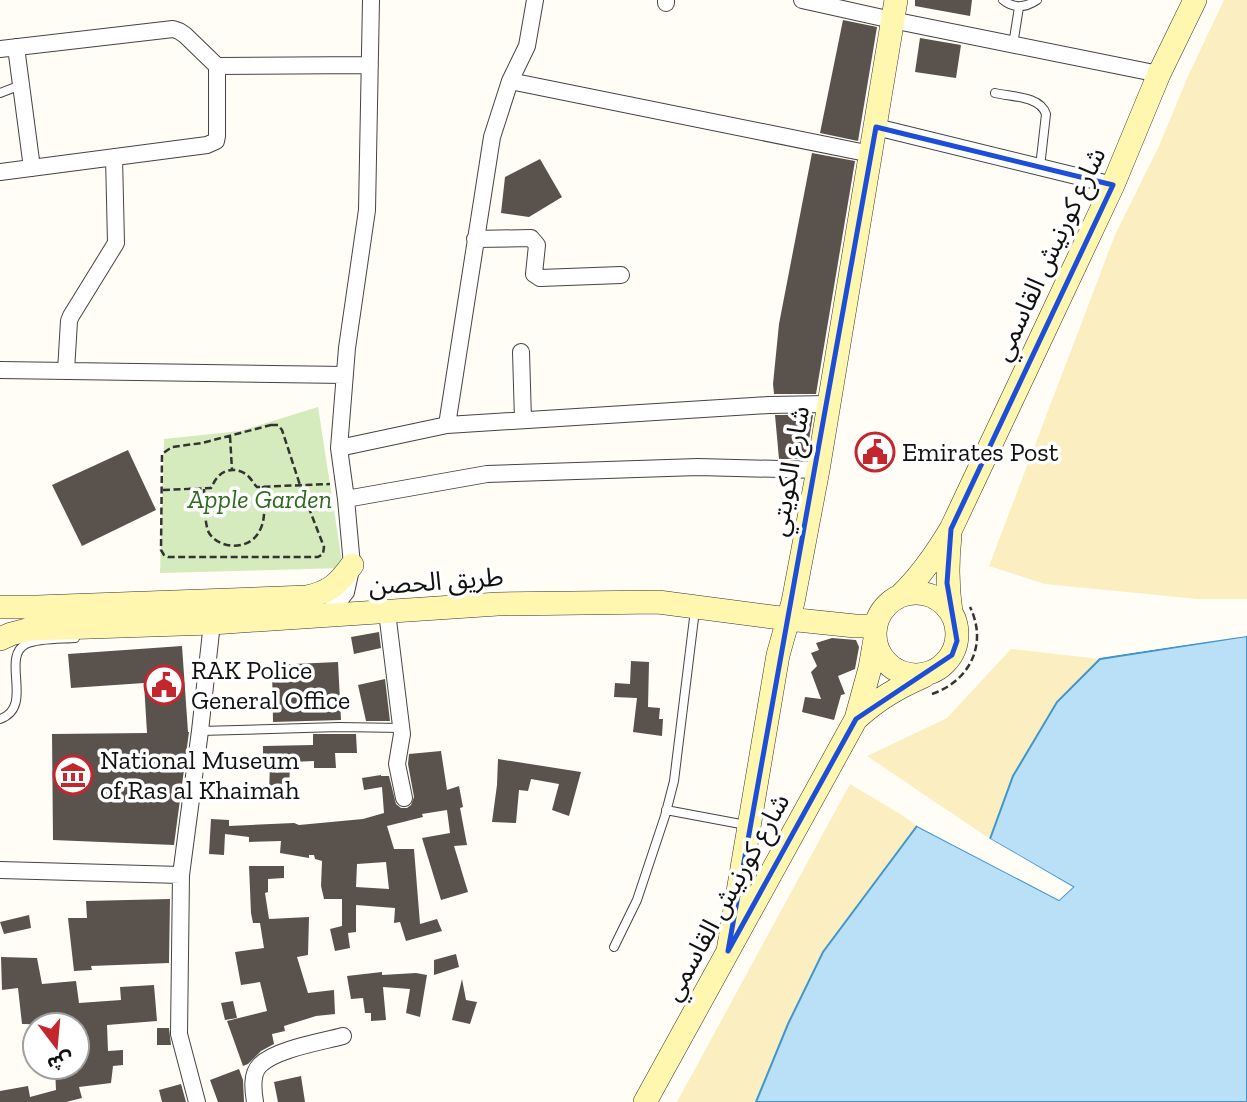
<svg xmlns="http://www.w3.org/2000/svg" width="1247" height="1102" font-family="'Zilla Slab','Noto Sans Arabic',serif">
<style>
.green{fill:#d5ebbd}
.sand{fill:#fbeec1}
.water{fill:#b9e0f7;stroke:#3f96cf;stroke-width:2}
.pier{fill:#fffdf5}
.building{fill:#5a524d;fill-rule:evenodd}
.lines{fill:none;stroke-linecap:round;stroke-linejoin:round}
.lane-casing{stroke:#444;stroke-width:10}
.street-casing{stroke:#444;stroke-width:18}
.secondary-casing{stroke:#333;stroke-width:24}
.path{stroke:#333;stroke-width:2.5;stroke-dasharray:7 3.5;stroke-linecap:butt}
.lane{stroke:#fff;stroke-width:8}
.street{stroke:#fff;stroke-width:16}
.secondary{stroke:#fff6b0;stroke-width:23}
.marked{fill:none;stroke:#1d4ed8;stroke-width:5;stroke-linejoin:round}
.labels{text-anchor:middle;stroke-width:7;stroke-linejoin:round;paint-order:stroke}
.street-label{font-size:26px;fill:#111;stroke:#fff}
.poi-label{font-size:26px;fill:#111;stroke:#fff;text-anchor:start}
.park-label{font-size:26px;font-style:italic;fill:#2f6b1f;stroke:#fff}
</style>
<rect width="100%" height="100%" fill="#fffdf5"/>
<!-- green -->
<path class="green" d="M318,407L343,568L160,573L164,439L240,431Z"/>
<!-- sand -->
<path class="sand" d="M1224,0H1247V599H1198L1045,584L989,566L1115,235L1159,146L1189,74Z
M1011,649L1100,659L1057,702L1013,776L990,839L867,756L947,718Z
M850,784L902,815L917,826L823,952L788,1024L756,1102H677Z"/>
<!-- water -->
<path class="water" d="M1247,636V1102H756L788,1024L823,952L917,826L1059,900L1073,887L990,839L1013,776L1057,702L1100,659Z"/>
<!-- pier -->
<path class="pier" d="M1247,633V636L1096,658L1100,655Z
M917,822L1058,896L1067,888L988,842L987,837L1073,887L1059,900L917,826L915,824Z"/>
<!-- building -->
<path class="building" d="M915,0H972L970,16L915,6Z
M843,20L877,27L858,141L820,133Z
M920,38L961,45L956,78L915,72Z
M812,153L855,161L816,394H774L773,384L779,324Z
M540,159L562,197L529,217L501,213L505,177Z
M775,415H813L806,459H779Z
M128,450L156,510L82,546L52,485Z
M379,632L381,648L354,654L351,637Z
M832,638L856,640L859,647L855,669L838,676L845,694L841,695L834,720L802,712L805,697L821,699L811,672L817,666L811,653L819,650L816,643Z
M182,646L188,732H189L174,845L53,840L52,734L147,733L144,683L71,688L68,654Z
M631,661L649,662L648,707L660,708L659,719H663L662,736L633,732L637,698L614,697L615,683L630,684Z
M338,662L341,720L273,722L272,665Z
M385,679L390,721H366L358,685Z
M313,734H356L357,753H335L336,768H314V761L290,762L289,796L269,795L270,762H263V746L313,745Z
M441,751L447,790L459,786L463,807L460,808L467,845L454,846L468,892L441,900L422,838L450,833L447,810L422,814L423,817L387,826L394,849H414L420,924L437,919L442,931L406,941L400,922L394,923L395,908L356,905V932L348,933L350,948L335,951L330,929L342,926V899H324L321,886L322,861L315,859L314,855H309V858L280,853L281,841L249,842V837L225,834L224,855L209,854L211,819L229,820V826L294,823L299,825L363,819L384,813L382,787L364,790L362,778L381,775V776H389L396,804L401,808H407L411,805L414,797L408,764L409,754ZM386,862L389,889L356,887L357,864Z
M498,759L581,772L569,816L552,810L559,784L531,779L528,791L519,790L516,823L492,822L497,785Z
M249,866H284V878L268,879V892L265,893L269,919L309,917L308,955L297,957L308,993L334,990L335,1014L316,1016L284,1026L285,1031L272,1034L274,1044L261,1051L248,1064L243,1066L227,1021L267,1011L260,982L241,985L235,952L264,948L260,923H253L251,913Z
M170,899L169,963L91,966L92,970L74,971L68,918H87L86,901Z
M29,915L31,928L4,934L0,922Z
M456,954L459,967L434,975V960Z
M1,957L37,958L42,984L76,981L79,1003L121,1000L120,987L154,985L157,1021L107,1025L108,1051L123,1050V1065L113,1066L111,1083L79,1087L82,1098L66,1102H0V1091L28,1086L30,1097L56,1090L55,1067H77V1025L22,1024L18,988L2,990Z
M382,972V975L416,973L427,975L420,1017L406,1013L410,989L383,987L386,1020L371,1021V1013H365L363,998L351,999L347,976Z
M462,979L466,1000L477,1002L470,1024L452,1020Z
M233,1001L237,1018L225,1020L221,1003Z
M157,1028H169L171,1045H157Z
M239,1069L243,1080L244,1102H218L210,1080Z
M301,1076L305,1102H278L274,1082Z
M181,1084L186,1102H162L159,1090Z"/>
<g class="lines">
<defs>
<path id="lane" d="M1003,0C1014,9 1025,8 1037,0
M1013,45L1019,7
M0,93L21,85
M995,93C1012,97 1040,96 1046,114L1040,167
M0,719C35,707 0,657 26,644C38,638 61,639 75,638
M200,731L339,727L402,728
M666,810L746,825
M614,947L637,900L665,816L674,781L695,610"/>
<path id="street" d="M802,0L892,20L1159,74
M666,3V0
M16,47L32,168
M0,49L173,29L179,31L185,35L217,66
M510,81L871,154
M876,127L1113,185
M0,172L207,145L216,141L217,136V66L370,65
M475,239L531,238L537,245L534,274L540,278L621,275
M521,352L523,420
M0,370L345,375
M66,371L69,321L71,316L116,243L114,157
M447,425L769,405L829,404
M339,448L447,425L492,137L510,81L527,46L535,0
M346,499L487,474L698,467L818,470
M387,612L402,734L397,764L404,798
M322,616L335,606L346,592L352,565L346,499L339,448L347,348L367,210L371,0
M0,870L181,875L200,731L212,623
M181,875L179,1034L197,1102
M255,1102C253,1090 251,1074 260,1065C276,1049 321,1042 343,1036"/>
<path id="secondary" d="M950,536C947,563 947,585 951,612
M875 634a41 41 0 1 1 82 0a41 41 0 1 1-82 0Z
M900,596C921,576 936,554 951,529L1113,185L1159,74L1195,0
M0,607H37L307,597C330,592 338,584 352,565
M0,639L11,634L30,629L212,623L498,604L658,602L788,619L855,626H876
M856,719C878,699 897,688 924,676
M728,951L778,655L793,602L818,470L896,0
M645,1102L856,719L870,668L875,639"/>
</defs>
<!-- lane casing -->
<use href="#lane" class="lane-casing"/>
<!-- street casing -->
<use href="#street" class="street-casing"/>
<!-- secondary casing -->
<use href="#secondary" class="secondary-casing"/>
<!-- path -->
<path class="path" d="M271,425H278L282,430L300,485L324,547L323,554L318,557H168L164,555L161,550L162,454L172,447L202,443Z
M230,436L232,470
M204,489C205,501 204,523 209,533C221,551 251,550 260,530C267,517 263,500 263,486
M163,490L211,488C213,485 214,481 217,478C225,467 241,468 249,477C252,480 254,484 257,487L330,484
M932,694C970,681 988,644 970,607"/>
<!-- lane -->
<use href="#lane" class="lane"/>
<!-- street -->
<use href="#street" class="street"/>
<!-- secondary -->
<use href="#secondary" class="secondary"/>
</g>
<!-- marked area -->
<path class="marked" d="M876,127L1113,185L951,529L947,583L957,641L952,655L856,719L728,951Z"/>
<!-- icons -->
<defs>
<symbol id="civic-ring" viewBox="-11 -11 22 22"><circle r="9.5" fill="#fff" stroke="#c4262e" stroke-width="1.5"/><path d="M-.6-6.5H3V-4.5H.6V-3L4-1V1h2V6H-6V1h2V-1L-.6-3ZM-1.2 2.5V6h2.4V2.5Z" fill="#c4262e"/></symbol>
<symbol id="museum-ring" viewBox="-11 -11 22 22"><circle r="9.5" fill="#fff" stroke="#c4262e" stroke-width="1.5"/><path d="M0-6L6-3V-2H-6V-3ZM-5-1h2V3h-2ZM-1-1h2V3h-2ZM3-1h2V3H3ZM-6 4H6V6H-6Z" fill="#c4262e"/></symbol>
</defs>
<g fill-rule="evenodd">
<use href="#civic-ring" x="853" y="430" width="44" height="44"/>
<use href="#civic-ring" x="142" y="663" width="44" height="44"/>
<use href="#museum-ring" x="51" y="753" width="44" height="44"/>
</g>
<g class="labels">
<!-- street labels -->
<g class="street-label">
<text transform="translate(1049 254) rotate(-65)" y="9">شارع كورنيش القاسمي</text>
<text transform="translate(789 471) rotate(-80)" y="9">شارع الكويتي</text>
<text transform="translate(436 581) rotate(-4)" y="9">طريق الحصن</text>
<text transform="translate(726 897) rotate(-61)" y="9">شارع كورنيش القاسمي</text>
</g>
<!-- poi labels -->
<g class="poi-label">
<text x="902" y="461">Emirates Post</text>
<text x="191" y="679">RAK Police<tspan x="191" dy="30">General Office</tspan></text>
<text x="100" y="769">National Museum<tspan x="100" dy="30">of Ras al Khaimah</tspan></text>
</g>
<!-- park labels -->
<g class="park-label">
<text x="260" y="508">Apple Garden</text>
</g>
</g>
<!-- north arrow -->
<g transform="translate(56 1046) rotate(164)"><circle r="33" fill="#ffffff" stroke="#a0a0a0" stroke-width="2"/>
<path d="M0-5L12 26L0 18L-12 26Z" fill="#c4262e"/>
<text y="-10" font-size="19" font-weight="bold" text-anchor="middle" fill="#111111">ش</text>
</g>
</svg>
